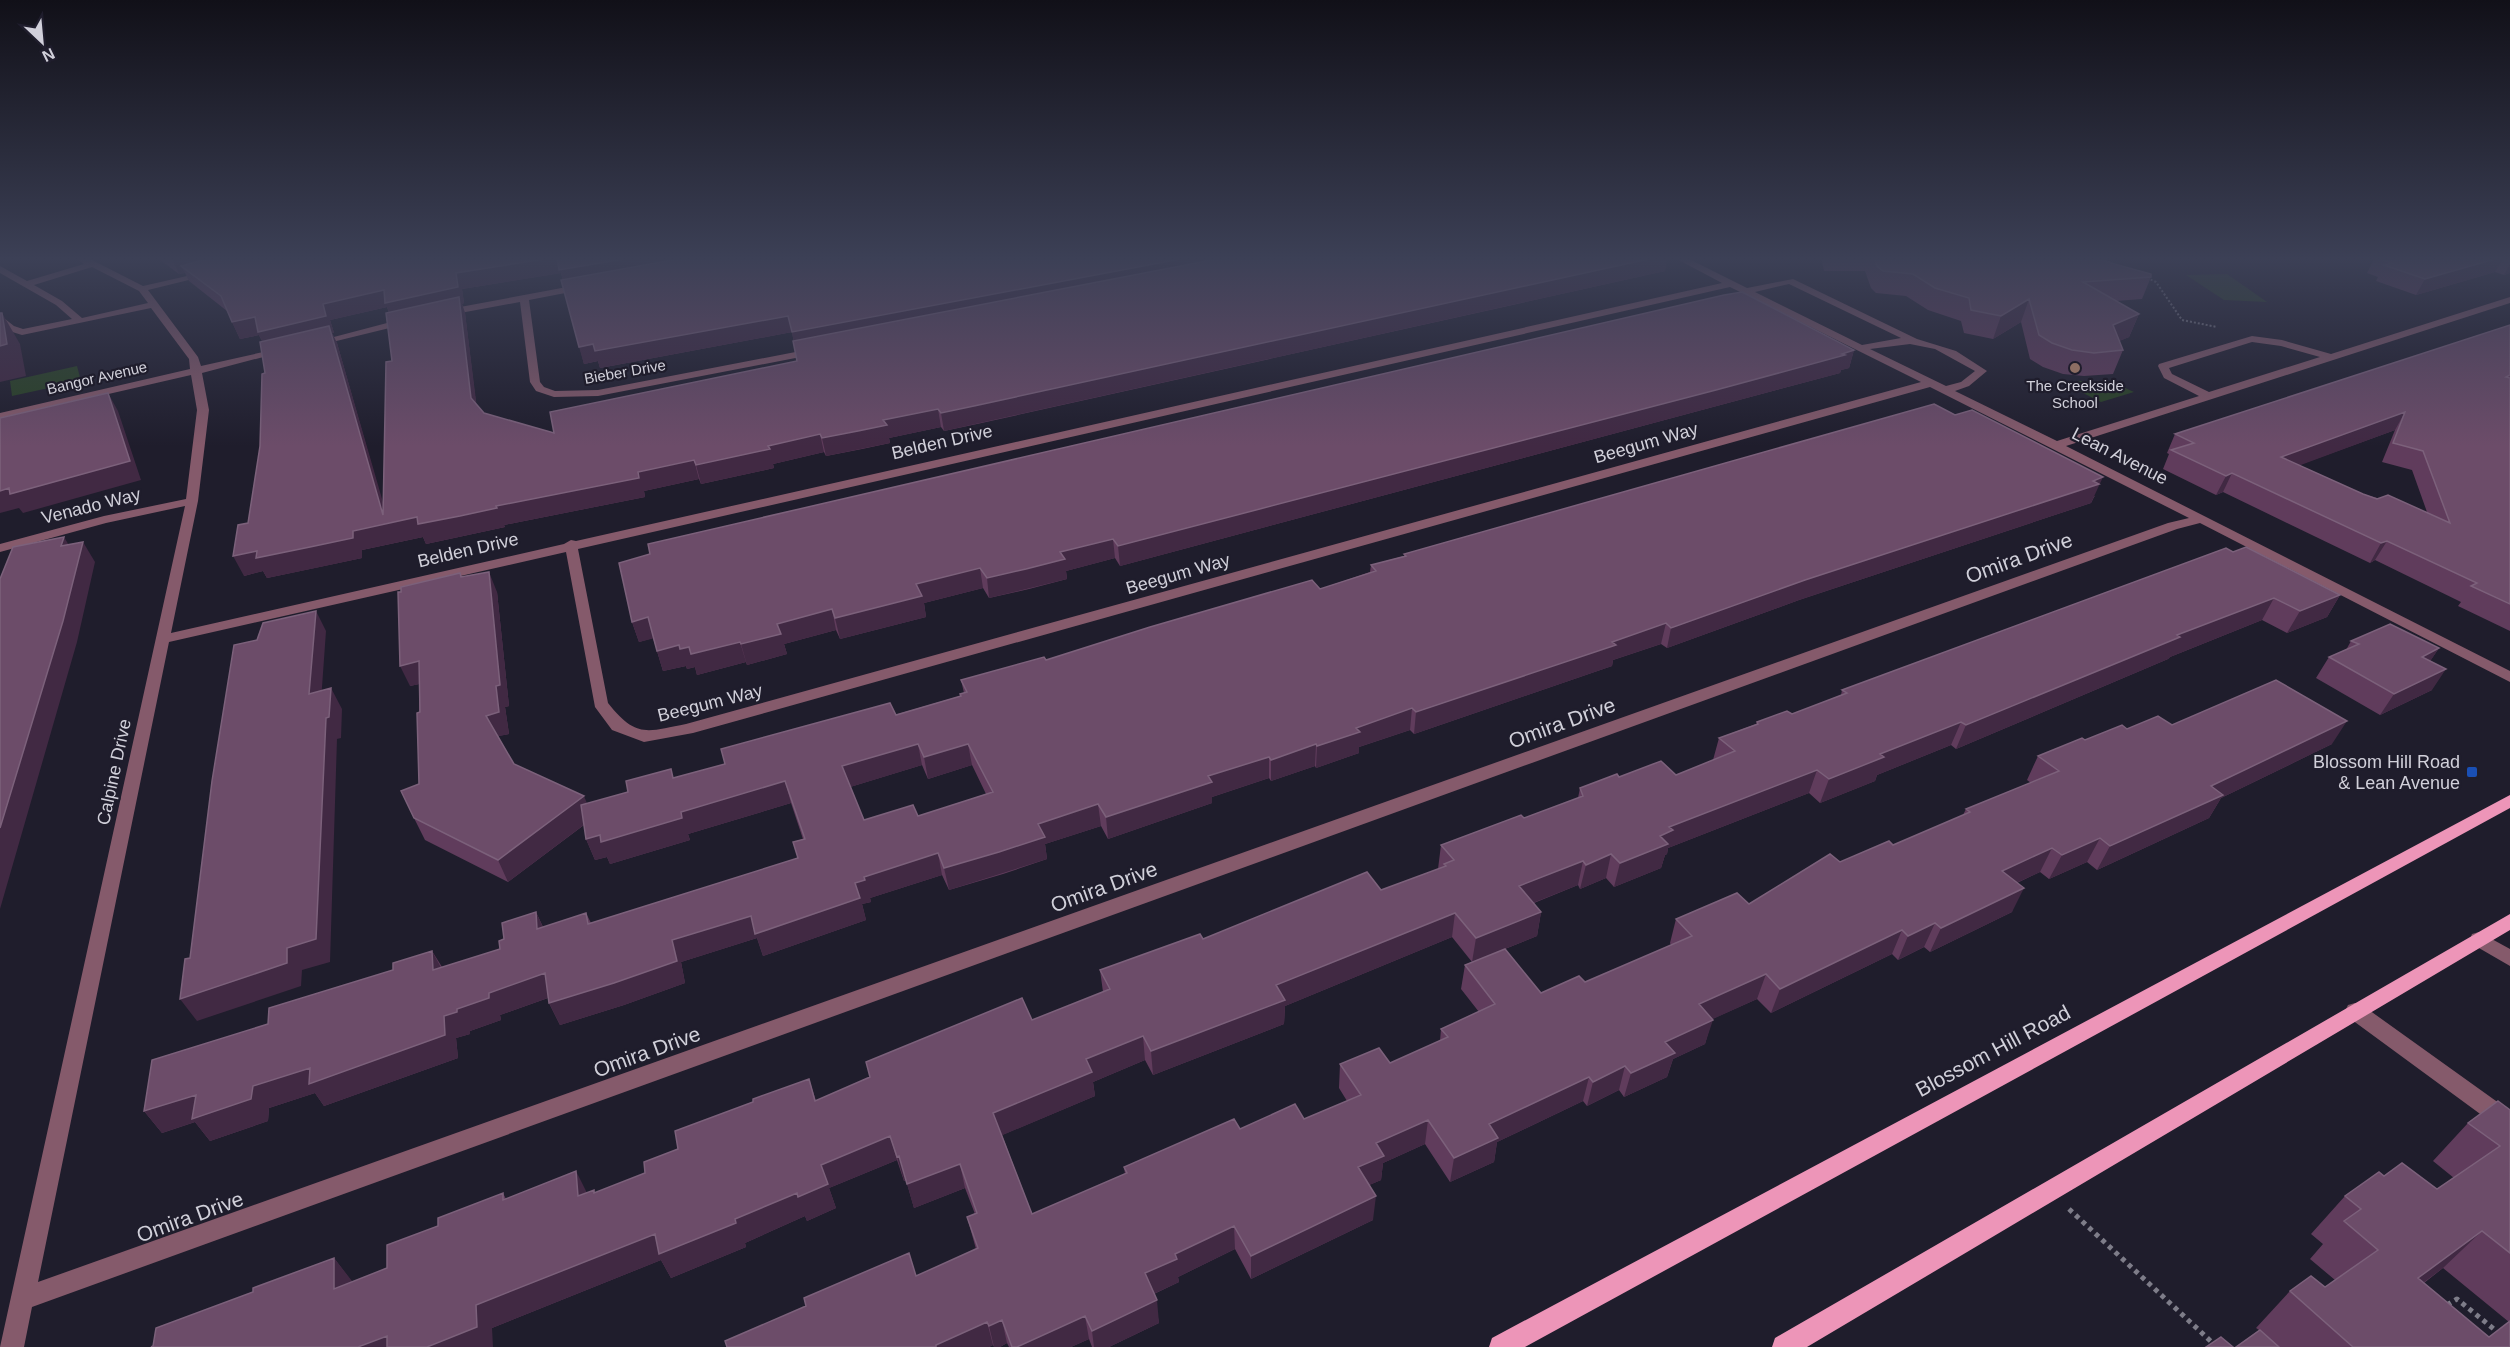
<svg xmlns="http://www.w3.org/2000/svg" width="2510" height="1347" font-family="Helvetica,sans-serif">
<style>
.green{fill:#294224}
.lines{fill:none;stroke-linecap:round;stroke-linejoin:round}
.path-far1{stroke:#7e7d89;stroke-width:2;stroke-dasharray:2 2;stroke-linecap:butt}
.path{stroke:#7e7d89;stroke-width:5;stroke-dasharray:4.5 4.5;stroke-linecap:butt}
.minor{fill:#855a6b;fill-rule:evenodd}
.major{fill:#ed95b8;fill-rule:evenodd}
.wall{fill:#603c5c;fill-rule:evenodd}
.shaded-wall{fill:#412943}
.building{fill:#6c4c69;stroke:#7c617b;stroke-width:1.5;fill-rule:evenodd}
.education-dot{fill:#8d6e63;stroke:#1f1d2c;stroke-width:2}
.transit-dot{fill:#1a4fb4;stroke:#1f1d2c;stroke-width:2}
.labels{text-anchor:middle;stroke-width:4.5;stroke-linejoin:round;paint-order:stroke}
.far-street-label{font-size:15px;fill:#d1d0da;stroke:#1f1d2c}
.far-poi-label{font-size:15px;fill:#d1d0da;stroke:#1f1d2c}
.street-label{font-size:18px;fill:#d1d0da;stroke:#1f1d2c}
.poi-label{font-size:18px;fill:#d1d0da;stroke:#1f1d2c;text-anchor:end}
.near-street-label{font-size:21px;fill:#d1d0da;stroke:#1f1d2c}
</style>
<rect width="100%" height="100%" fill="#1f1d2c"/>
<!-- green -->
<path class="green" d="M2227,274L2267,302L2224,300L2186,275Z
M77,366L81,381L12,396L10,381Z
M2078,381H2110L2134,392L2101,402L2077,390L2072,384Z"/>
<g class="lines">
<!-- path-far1 -->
<path class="path-far1" d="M2097,257L2118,266
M2147,278L2156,282L2182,320L2217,327"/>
<!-- path -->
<path class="path" d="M2069,1209L2217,1347
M2447,1305L2457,1299L2500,1334"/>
<!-- minor -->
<path class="minor" d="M74,257H86L143,286L209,271V275L148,290L198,357L201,366L281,348L286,351L202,373L209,410L198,501L171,633L564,544L571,540L576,541L1722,283L1673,257H1685L1747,288L1793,279L1917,339L1956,351L1987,371L1969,386L1955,391L2057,441L2199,396L2164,378L2158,366L2159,364L2252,336L2282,340L2331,354L2510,297V303L2066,446L2510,671V682L2200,523L2177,529L32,1307L24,1347H0L185,506L106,523L0,552V544L104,516L186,499L197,410L191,375L0,419V413L190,369L189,359L151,308L22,335L6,330L0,324V315L14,326L23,329L72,319L56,305L0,273V266L27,281L84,264ZM92,267L139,291L148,303L82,318L62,301L34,285ZM1789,284L1901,338L1862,345L1755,292ZM1730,287L1921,382L686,724C646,732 636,738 608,703L578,549ZM2252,342L2281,346L2320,357L2209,392L2172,374L2169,368ZM1910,344L1935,349L1975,371L1961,382L1946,386L1870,349ZM1930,387L2189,518L2168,523L38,1282L169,642L566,552L595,707L612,730L644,742L693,733Z
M583,284L586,285V289L529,300L540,382L544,387L555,391L598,390L816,348L821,351L816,354L598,396L554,397L536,391L530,382L520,302L444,316L439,313L444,310Z
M406,318L411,321L410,323L316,346L311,343Z
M2479,932L2510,949V966L2472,944L2470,939L2472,934Z
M2355,1003L2362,1005L2510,1111V1132L2502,1130L2348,1017L2345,1011L2348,1005Z"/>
<!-- major -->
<path class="major" d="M2510,795V808L1525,1347H1489L1492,1338Z
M2510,914V930L1807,1347H1772L1775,1338Z"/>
</g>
<!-- wall -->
<path class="wall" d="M156,257H1667L1665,271L977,424L944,431L941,427L889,438L890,443L862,449L826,456L824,452L773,464L774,468L701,484L699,479L644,491L645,497L504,525L505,527L468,535L426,544L423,537L362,550V558L267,578L263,571L244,576L248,523L260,446L265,373L262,341L259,335L240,339L227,311L189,281L185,273L179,274ZM561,273L584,364L598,361L600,368L792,332L797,361L554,433L484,413L476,404L465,313L462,304L464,303L462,289ZM387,307L389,313L392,361L383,505L337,343L332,333H334L330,320Z
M1821,257H2089L2151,277L2142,299L2116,301L2139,314L2129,337L2119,341L2123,350L2113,374L2084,376L2063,374L2043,367L2030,359L2021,322L1993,339L1964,333L1961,321L1928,310L1906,296L1876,293L1871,288L1865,271H1824Z
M2375,257H2510V273L2504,275L2495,272L2416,295L2376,281L2378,277L2367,273Z
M2510,325V631L2458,606L2461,602L2375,560L2370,563L2223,492L2216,495L2163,469L2169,454L2167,453L2175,434ZM2395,430L2382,462L2412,470L2427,512L2363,494L2299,465Z
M1854,350L1849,368L1841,370L1840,373L1120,566L1115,558L1066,571L1067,579L1029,589L989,598L983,588L924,603L926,617L840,639L836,630L784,644L787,654L747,665L746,662L697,675L695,667L687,669L686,666L663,671L653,638L639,642L632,622Z
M2095,496L2094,497L2091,503L1799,600L1667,648L1661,644L1613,660L1612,666L1414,734L1410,730L1359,747V753L1316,768L1315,766L1271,781L1269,778L1212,797V803L1108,839L1101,826L1045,844L1047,859L1003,874L949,890L942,875L870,898L871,902L862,904L866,920L763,956L757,938L681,962L685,983L624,1005L560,1025L549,1003L548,998L500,1015L501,1020L470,1031V1034L456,1038L458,1058L324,1106L315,1093L269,1108L268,1121L210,1141L195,1122L162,1133L144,1111L268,1024L393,970L432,951L442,967L500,949L504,939L536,912L543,927L586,913L591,923L798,858L793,842L803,839L791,803L688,834L690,840L610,864L607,857L595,860L586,839L584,825L508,882L425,840L414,818L419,784V684L410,686L460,573L462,577L497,592L509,706L505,707L509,734L498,736L514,764L587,804L960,696V694L964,693L961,680L1046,660L1320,589L1370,572L1371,565L1404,556V554ZM922,765L928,779L972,765L986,794L918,816L864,820L850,787Z
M2233,552L2340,595L2327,617L2287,633L2262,620L2170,657L2168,659L1956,749L1951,745L1877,775L1875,781L1820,803L1809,793L1668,848L1667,854L1665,855L1661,868L1614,887L1606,878L1580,889L1578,885L1534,903L1541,912L1537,936L1505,949L1541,993L1585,982L1671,945L1670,943L1676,919L1749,904L1840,862L1893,845L1963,815L1966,809L2031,783L2027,780L2038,756L2085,740L2127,729L2172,725L2332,744L2221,798L2209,818L2097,870L2087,862L2049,879L2040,872L2017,883L2012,912L1930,952L1924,947L1898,960L1892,954L1771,1013L1757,999L1712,1019L1705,1044L1673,1059L1667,1077L1624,1097L1619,1090L1587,1106L1583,1101L1497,1142L1494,1162L1450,1182L1425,1144L1383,1163L1381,1180L1369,1185L1373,1220L1251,1279L1235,1249L1178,1277L1179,1282L1154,1294L1159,1323L1109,1347H1092L1089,1339L1071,1347H1009L1007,1343L1000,1347H994L993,1345L989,1347H727L916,1276L976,1249L967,1217L975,1214L965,1188L914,1208L906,1180L904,1181L897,1160L829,1188L836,1208L807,1221L805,1216L745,1243L746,1247L671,1278L661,1260L492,1328L253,1292L334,1258L352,1282L387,1268L438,1226L503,1193L506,1199L587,1193L594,1190L595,1193L645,1173L678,1149L753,1102L809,1079L816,1101L870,1077L866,1062L1032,1020L1103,992L1100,970L1203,939L1381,890L1438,869L1441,845L1524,818L1578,798L1580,788L1619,777L1676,775L1713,760L1719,738L1756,724L1757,722L1792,714L1841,695L1842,690ZM1452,937L1472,962L1465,965L1461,989L1479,1012L1441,1029L1440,1041L1390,1063L1340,1064L1339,1088L1347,1101L1304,1119L1240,1129L1124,1167L1125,1174L1032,1214L1002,1135L1095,1096L1093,1082L1145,1060L1153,1075L1284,1024L1285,1006Z
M2351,641L2439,648L2430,661L2432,690L2380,715L2316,678L2329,657L2346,650Z
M2510,1110V1347H2236L2259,1330L2256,1328L2290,1291L2325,1287L2335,1280L2310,1259L2323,1244L2311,1234L2345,1196L2384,1176L2437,1189L2454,1178L2433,1161L2468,1123ZM2443,1268L2509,1322L2489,1337L2424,1283Z"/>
<!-- shaded-wall -->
<path class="shaded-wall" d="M177,257H246L181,266L185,273L179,274L172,259Z
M557,257H732L565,286L561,273L462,289L464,303L462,304L465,313L478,416L392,319L387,307L330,320L334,333H332L337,343L389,523L417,517L496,506L638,472L694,460L699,479L644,491L645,497L504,525L505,527L468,535L426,544L423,537L362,550V558L320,567L267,578L263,571L244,576L233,556L257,551L260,557L266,349L259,335L240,339L232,322L323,304L456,273Z
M1191,257H1274L795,349L792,332L600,368L598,361L584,364L579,347Z
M1658,257H1667L1665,271L944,431L941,413Z
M2502,257H2504L2495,272L2416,295L2425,279Z
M2510,264V273L2504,275Z
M2029,299L2021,322L1993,339L2001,316Z
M2,313L20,344L26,376L0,382V346Z
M2139,314L2129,337L2103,348L2113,325Z
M1854,350L1849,368L1841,370L1840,373L1120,566L1118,546Z
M108,393L118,411L141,480L23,513L19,508L0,513V491Z
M938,409L941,427L889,438L890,443L826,456L822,438L883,420Z
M2405,412L2395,430L2271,476L2281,457Z
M820,434L824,452L773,464L774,468L701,484L696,465L768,446Z
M2232,473L2223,492L2216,495L2226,476Z
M2103,477L2091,503L1799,600L1667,648L1671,628L1805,580Z
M64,537L76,557L61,546Z
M1113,539L1115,558L1066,571L1067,579L989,598L987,578L1060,552Z
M2387,541L2375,560L2370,563L2381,543Z
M83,542L95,562L77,642L0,909V828Z
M980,568L983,588L924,603L926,617L840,639L835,618L916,584Z
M489,572L497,592L509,706L505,707L509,734L495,737L486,716L496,686Z
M2340,595L2327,617L2287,633L2300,611Z
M2274,598L2262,620L2170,657L2168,659L1956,749L1966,725L2177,635Z
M832,609L836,630L784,644L787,654L747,665L741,644L777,624Z
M316,611L326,631L320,715L309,694Z
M648,617L655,638L639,642L632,622Z
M1666,623L1661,644L1613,660L1612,666L1414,734L1416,712L1612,642Z
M740,642L746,662L697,675L695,667L687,669L686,666L663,671L657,651L679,645L689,647Z
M2439,648L2425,669L2422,657Z
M419,661L429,682L410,686L400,666Z
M2446,669L2432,690L2380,715L2394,694Z
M331,688L342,709L341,738L337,739L330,962L302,970L301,986L197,1021L180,999L287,948Z
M1412,708L1410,730L1359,747V753L1316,768L1317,746L1356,728Z
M2347,721L2332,744L2221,798L2209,818L2097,870L2110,846L2211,786Z
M1961,722L1951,745L1877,775L1875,781L1820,803L1829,779L1880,754Z
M918,744L922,765L847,788L842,766Z
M968,744L972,765L928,779L924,757Z
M1316,744L1315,766L1271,781V760Z
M1269,757V778L1212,797V803L1108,839L1106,817L1208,776Z
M1817,770L1809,793L1668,848L1667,854L1665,855L1661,868L1614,887L1620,863L1660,836L1669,827Z
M785,781L791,803L688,834L690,840L610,864L607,857L595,860L586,839L681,812Z
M584,796L593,818L508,882L498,860Z
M1098,804L1101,826L1045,844L1047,859L949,890L944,868L1038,824Z
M2100,838L2087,862L2049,879L2062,855Z
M2052,848L2040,872L1990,895L2002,871Z
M938,853L942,875L870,898L871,902L862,904L866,920L763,956L757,938L681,962L685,983L624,1005L560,1025L549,1003L672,940L855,883L864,877Z
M1611,854L1606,878L1580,889L1586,865Z
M1583,861L1578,885L1515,910L1519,886Z
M2024,888L2012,912L1930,952L1941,928Z
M536,912L546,934L537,929Z
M1541,912L1537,936L1472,962L1476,938Z
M1455,913L1452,937L1285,1006L1284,1024L1153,1075L1151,1051L1276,985Z
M1935,923L1924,947L1898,960L1908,936Z
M1902,930L1892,954L1771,1013L1780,989Z
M432,951L444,973L433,970Z
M545,973L556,995L500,1015L501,1020L470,1031V1034L456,1038L458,1058L324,1106L315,1093L269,1108L268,1121L210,1141L195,1122L162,1133L144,1111L196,1095L253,1086L444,1016L489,993Z
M1766,974L1757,999L1691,1029L1699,1004Z
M1713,1020L1705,1044L1673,1059L1667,1077L1624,1097L1631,1073L1665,1042Z
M1143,1036L1145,1060L1093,1082L1095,1096L998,1137L993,1113L1086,1059Z
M1625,1066L1619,1090L1587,1106L1593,1082Z
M1589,1077L1583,1101L1497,1142L1494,1162L1450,1182L1454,1158L1489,1124Z
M1428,1120L1425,1144L1383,1163L1381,1180L1356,1191L1358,1167L1376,1143Z
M890,1136L897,1160L829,1188L836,1208L807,1221L805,1216L745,1243L746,1247L671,1278L661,1260L492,1328L493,1347H427L476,1305L655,1234L735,1219L821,1165Z
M899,1156L906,1180L904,1181L897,1157Z
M960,1164L965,1188L914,1208L907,1184Z
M576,1171L588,1195L578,1196Z
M1376,1196L1373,1220L1251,1279V1256Z
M1234,1226L1235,1249L1178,1277L1179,1282L1147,1297L1145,1273L1175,1254Z
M2482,1231L2443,1268L2380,1315L2418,1278Z
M334,1258L352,1281V1312L334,1289Z
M1157,1300L1159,1323L1109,1347H1094L1092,1331Z
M1085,1316L1089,1339L1071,1347H1017Z
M1002,1320L1007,1343L1000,1347H994L989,1326Z
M987,1322L993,1345L989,1347H936V1345Z
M387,1336L396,1347H358Z"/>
<!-- building -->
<path class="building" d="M213,257H636L559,270L557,257L456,273L458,287L385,303L384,290L323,304L326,316L258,332L255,317L232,322L221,296L181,266Z
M689,257H1191L792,332L788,316L595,351L593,344L579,347L561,280Z
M1227,257H1658L974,406L941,413L938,409L883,420L887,425L858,431L822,438L820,434L768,446L770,449L696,465L694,460L638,472L639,478L496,506L497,508L460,516L418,524L417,517L353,531V538L310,547L256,558L257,551L233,556L238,525L248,523L260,446L262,374L265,373L260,342L329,326L383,515L386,362L392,361L386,313L459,297L471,398L484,413L554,433L550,412L797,361L793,341Z
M1874,257H2089L2151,274V277L2083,282L2139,314L2113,325L2123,350L2094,353L2072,350L2052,343L2039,335L2029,299L2001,316L1971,310L1969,298L1935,288L1913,274L1883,271L1877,266Z
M2376,257H2502L2425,279L2384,265L2392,263Z
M1742,292L1854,350L1842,354L1845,355L1716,390L1118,546L1113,539L1060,552L1065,559L1026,569L987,578L980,568L916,584L922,596L835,618L832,609L777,624L781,634L741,644L740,642L691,654L689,647L680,649L679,645L657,651L648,617L632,622L619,563L650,554L648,544L1724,295Z
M0,313H2L7,344L0,346Z
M2510,325V375L2506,377L2510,378V604L2471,586L2477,583L2387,541L2381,543L2232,473L2226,476L2171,450L2194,443L2175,434ZM2405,412L2393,443L2423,451L2450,523L2388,495L2377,499L2363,494L2281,457Z
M108,393L130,461L10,494L9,488L0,491V418Z
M1934,404L1955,415L1972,410L2103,477L2093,481L2099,484L1805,580L1671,628L1666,623L1612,642L1616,645L1416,712L1412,708L1356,728L1360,732L1317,746L1316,744L1271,760L1269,757L1208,776L1212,782L1106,817L1098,804L1038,824L1045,837L999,852L944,868L938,853L864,877L865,880L855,883L860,898L755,934L751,916L672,940L677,961L614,983L549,1003L545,973L489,993V998L457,1009V1012L444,1016L445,1035L309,1084L310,1068L253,1086L251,1099L192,1119L196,1095L144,1111L152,1060L268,1024L269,1008L393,970V963L432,951L433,970L500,949L499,941L504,939L502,923L536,912L537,929L586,913L588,924L798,858L793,842L805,839L785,781L681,812L682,818L601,842L600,835L586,839L581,805L628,792L626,781L671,769L673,778L725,764L721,749L890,703L896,715L961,696L960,694L967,692L961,680L1044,657L1046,660L1150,627L1312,580L1320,589L1376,571L1371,565L1406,556L1404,554ZM918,744L924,757L968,744L993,792L918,816L913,805L864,820L842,766Z
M64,537L61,546L83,542L63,621L0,828V579L13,547Z
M2246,547L2340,595L2300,611L2274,598L2177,635L2180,637L1966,725L1961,722L1880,754L1884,757L1829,779L1817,770L1669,827L1673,830L1660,836L1668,844L1620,863L1611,854L1586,865L1583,861L1519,886L1541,912L1476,938L1455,913L1276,985L1285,1000L1151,1051L1143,1036L1086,1059L1092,1072L993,1113L1032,1214L1127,1173L1124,1167L1234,1119L1240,1129L1295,1104L1304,1119L1361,1095L1340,1064L1379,1048L1390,1063L1448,1037L1441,1029L1495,1004L1465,965L1505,949L1541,993L1579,976L1585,982L1692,936L1676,919L1737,893L1749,904L1830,854L1840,862L1889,841L1893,845L1970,812L1966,809L2059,771L2038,756L2082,738L2085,740L2122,725L2127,729L2158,716L2172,725L2276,680L2347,721L2211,786L2223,795L2110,846L2100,838L2062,855L2052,848L2002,871L2024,888L1941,928L1935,923L1908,936L1902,930L1780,989L1766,974L1699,1004L1713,1020L1665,1042L1675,1053L1631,1073L1625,1066L1593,1082L1589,1077L1489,1124L1498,1138L1454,1158L1428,1120L1376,1143L1384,1156L1358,1167L1376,1196L1251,1256L1234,1226L1175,1254L1177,1259L1145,1273L1157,1300L1092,1331L1085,1316L1017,1347H1012L1002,1320L989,1326L987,1322L936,1345V1347H727L725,1341L806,1306L804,1298L909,1253L916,1276L978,1248L967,1217L977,1213L960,1164L907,1184L899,1156L897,1157L890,1136L821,1165L828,1184L798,1197L797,1193L735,1219L736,1223L659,1254L655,1234L476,1305L477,1327L427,1347H387V1336L358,1347H151L153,1346L156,1328L253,1292V1288L334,1258V1289L387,1268V1245L438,1226V1218L503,1193V1200L576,1171L578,1196L594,1190V1193L645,1173L644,1162L678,1149L675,1131L753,1102V1099L809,1079L815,1101L870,1077L866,1062L1022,998L1032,1020L1110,989L1100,970L1200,934L1203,939L1367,872L1381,890L1446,866L1444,864L1454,860L1441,845L1521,815L1524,818L1583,796L1580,788L1617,774L1619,777L1661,761L1676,775L1735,751L1719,738L1758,724L1757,722L1787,711L1792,714L1847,693L1842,690L2226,548L2233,552Z
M489,572L500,685L496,686L499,712L486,716L514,764L584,796L498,860L414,818L401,791L419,784L417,713L420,712L419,661L400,666L398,592H401V587L460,573L461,577Z
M316,611L309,694L331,688L329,717L326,718L316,939L287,948V963L180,999L185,959L190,958L212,781L234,645L257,640L263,623Z
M2390,624L2439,648L2422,657L2446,669L2394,694L2329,657L2359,644L2351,641Z
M2498,1101L2510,1110V1253L2482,1231L2418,1278L2489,1337L2510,1321V1347H2353L2290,1291L2311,1276L2325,1287L2378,1250L2344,1221L2361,1209L2345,1196L2379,1172L2384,1176L2402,1163L2437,1189L2500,1146L2468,1123Z
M2260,1330L2279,1347H2236Z
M2221,1337L2233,1347H2206Z"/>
<!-- sky -->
<linearGradient id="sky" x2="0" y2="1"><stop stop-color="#111018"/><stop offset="0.58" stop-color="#3c4056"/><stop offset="1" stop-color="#3c4056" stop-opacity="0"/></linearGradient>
<rect width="2510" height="446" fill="url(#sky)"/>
<!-- markers -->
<circle class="education-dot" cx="2075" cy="368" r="6"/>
<rect class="transit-dot" x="2466" y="766" width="12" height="12" rx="3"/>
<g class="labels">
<!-- far-street labels -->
<g class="far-street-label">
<text transform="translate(625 372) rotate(-10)" y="5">Bieber Drive</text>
<text transform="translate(97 378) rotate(-13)" y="5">Bangor Avenue</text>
</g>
<!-- far-poi labels -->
<g class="far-poi-label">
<text x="2075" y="391">The Creekside<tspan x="2075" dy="17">School</tspan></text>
</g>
<!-- street labels -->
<g class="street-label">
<text transform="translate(942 442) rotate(-13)" y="6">Belden Drive</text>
<text transform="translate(1646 443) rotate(-16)" y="6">Beegum Way</text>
<text transform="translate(2120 456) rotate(27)" y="6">Lean Avenue</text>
<text transform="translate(91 506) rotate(-14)" y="6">Venado Way</text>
<text transform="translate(468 550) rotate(-13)" y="6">Belden Drive</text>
<text transform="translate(1178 574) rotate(-16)" y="6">Beegum Way</text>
<text transform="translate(710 703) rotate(-14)" y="6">Beegum Way</text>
<text transform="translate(114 772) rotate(-78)" y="6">Calpine Drive</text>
</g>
<!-- poi labels -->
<g class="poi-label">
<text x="2460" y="768">Blossom Hill Road<tspan x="2460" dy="21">&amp; Lean Avenue</tspan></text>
</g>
<!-- near-street labels -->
<g class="near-street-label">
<text transform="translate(2019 558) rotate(-20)" y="7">Omira Drive</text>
<text transform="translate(1562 723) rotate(-20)" y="7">Omira Drive</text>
<text transform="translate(1104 887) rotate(-20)" y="7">Omira Drive</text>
<text transform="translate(1993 1051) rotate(-28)" y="7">Blossom Hill Road</text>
<text transform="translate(647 1052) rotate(-20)" y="7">Omira Drive</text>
<text transform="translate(190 1217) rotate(-20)" y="7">Omira Drive</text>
</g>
</g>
<!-- north arrow -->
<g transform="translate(42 42) rotate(154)" stroke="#1f1d2c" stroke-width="4.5" paint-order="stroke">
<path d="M0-4.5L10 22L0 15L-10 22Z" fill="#d1d0da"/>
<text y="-9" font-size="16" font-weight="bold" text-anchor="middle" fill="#d1d0da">N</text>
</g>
</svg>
